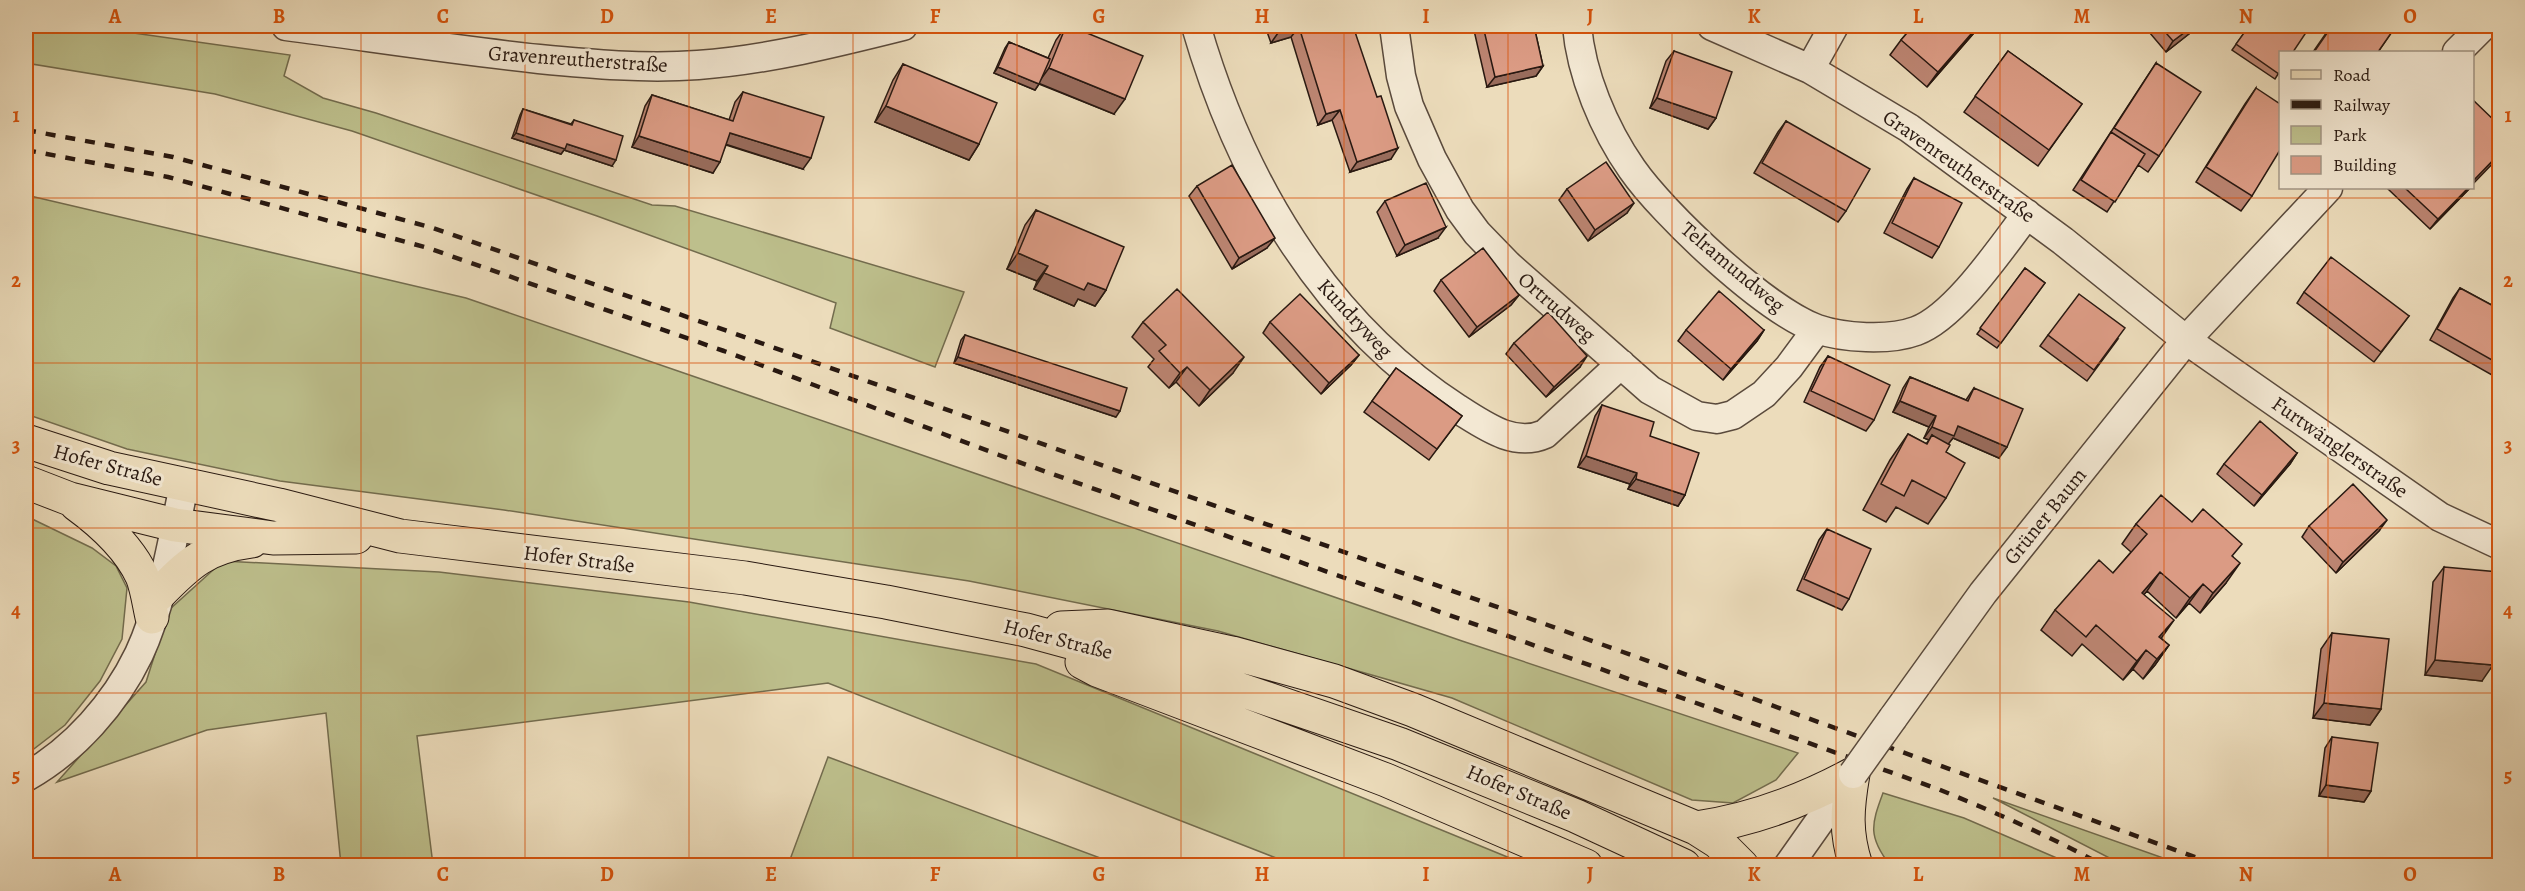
<svg xmlns="http://www.w3.org/2000/svg" width="2525" height="891" font-family="Alegreya,serif">
<style>
.green{fill:#bdbf8c;stroke:#736c4e;stroke-width:1.5}
.lines{fill:none;stroke-linecap:round;stroke-linejoin:round}
.minor-casing{stroke:#5a4a3c;stroke-width:31}
.major-casing{stroke:#291911;stroke-width:35}
.minor{stroke:#f3e8d3;stroke-width:28}
.major{stroke:#ecdcbb;stroke-width:33}
.rail{stroke:#291911;stroke-width:4.5;stroke-dasharray:10 10;stroke-linecap:butt}
.minor-bridge-casing{stroke:#5a4a3c;stroke-width:31;stroke-linecap:butt}
.minor-bridge{stroke:#f3e8d3;stroke-width:28}
.wall{fill:#bc8572;stroke:#291911;stroke-width:1.5}
.shaded-wall{fill:#996c5c;stroke:#291911;stroke-width:1.5}
.building{fill:#db9b84;stroke:#291911;stroke-width:1.5}
.grid{fill:none;stroke:#d5530c;stroke-width:1.5;stroke-opacity:0.55}
.labels{text-anchor:middle;stroke-width:6;stroke-linejoin:round;paint-order:stroke}
.street-label{font-size:21px;fill:#291911;stroke:#f3e8d3}
.neatline{fill:none;stroke:#d5530c;stroke-width:2}
.grid-label{font-size:20px;text-anchor:middle;font-weight:bold;fill:#d5530c}
</style>
<rect width="100%" height="100%" fill="#ecdcbb"/>
<filter id="stains"><feTurbulence type="fractalNoise" baseFrequency=".00333" numOctaves="4"/><feColorMatrix values="0 0 0 0 .2 0 0 0 0 .09 0 0 0 0 .02 0 0 0 .5 -.17"/></filter>
<radialGradient id="worn" r=".72"><stop offset=".6" stop-color="#630" stop-opacity="0"/><stop offset="1" stop-color="#630" stop-opacity=".3"/></radialGradient>
<!-- green -->
<path class="green" d="M26,26H84L290,55L284,76L323,98L376,113L652,205L675,206L964,292L935,367L830,328L836,303L597,216L352,131L215,94L26,63Z
M26,195L466,298L1462,641L1798,753L1776,780L1733,803L1692,800L1452,698L1218,631L969,581L504,510L280,481L127,449L26,414Z
M26,516L92,548L116,566L127,588L122,639L100,681L65,725L26,755Z
M223,561L439,572L689,602L1036,664L1527,865H1294L828,683L417,736L433,865H341L326,713L207,730L57,782L146,682L169,610Z
M828,757L1119,865H788Z
M1883,793L1964,818L2073,865H1890C1868,837 1871,825 1883,793Z
M1993,798L2183,865H2123Z"/>
<g class="lines">
<defs>
<path id="minor" d="M286,26C370,37 454,50 539,59C591,64 645,69 698,65C767,60 835,43 903,26
M1196,26C1240,178 1322,321 1458,409C1484,425 1514,448 1545,434L1621,364
M1394,26L1401,76L1409,106L1432,159L1460,210L1477,233L1508,265L1650,390L1697,416L1717,419L1733,415L1764,394L1789,367L1817,329
M1577,26C1581,74 1604,129 1632,169C1664,215 1765,310 1817,329C1843,338 1889,341 1916,331C1955,317 2001,248 2027,214
M1712,26L1810,69L1909,128L2063,241L2186,340L2440,517L2500,545
M2457,52L2483,26
M1810,69L1834,26
M1893,718L1983,593L2186,340L2328,188
M26,777C74,750 115,704 139,654C162,605 173,538 184,485
M1788,866L1853,774"/>
<path id="major" d="M26,441L109,468L279,505L400,536L745,578L886,602L1026,630L1221,683L1399,744L1576,816L1684,866
M26,482L70,499L175,525L273,538L356,537
M76,504C102,523 128,546 142,576C147,588 149,604 152,617
M158,595C189,563 206,547 252,541
M1061,628L1108,626L1232,653L1334,681L1413,710L1696,828L1718,842L1742,866
M1082,662L1097,670L1386,780L1586,866
M1853,774C1847,809 1845,832 1856,866
M1696,828C1753,820 1803,801 1853,774"/>
</defs>
<!-- minor casing -->
<use href="#minor" class="minor-casing"/>
<!-- major casing -->
<use href="#major" class="major-casing"/>
<!-- minor -->
<use href="#minor" class="minor"/>
<!-- major -->
<use href="#major" class="major"/>
<!-- rail -->
<path class="rail" d="M26,130L173,157L433,228L733,333L2220,866
M26,150L168,177L428,248L724,351L999,455L1938,789C1994,812 2050,836 2104,866"/>
<defs>
<path id="minor-bridge" d="M1853,774L1893,718"/>
</defs>
<!-- minor-bridge casing -->
<use href="#minor-bridge" class="minor-bridge-casing"/>
<!-- minor-bridge -->
<use href="#minor-bridge" class="minor-bridge"/>
</g>
<!-- wall -->
<path class="wall" d="M1066,26L1114,114L1039,84L1035,90L994,73L1005,48L1009,42L1048,58L1056,40Z
M1265,26H1353L1391,159L1350,172L1332,120L1318,125L1291,37L1271,43Z
M1473,26H1534L1543,66L1536,76L1487,87Z
M1913,26H1980L1927,87L1890,55L1901,40Z
M2144,26H2199L2166,52Z
M2249,26L2280,71L2275,79L2232,50Z
M2331,26H2396L2378,52H2313Z
M1674,51L1716,118L1708,129L1650,108L1666,61Z
M2008,51L2082,104L2038,166L1964,112Z
M2156,63L2159,156L2148,172L2138,165L2107,212L2073,190Z
M903,64L979,144L969,160L875,122L893,80Z
M2256,88L2252,196L2241,211L2196,182L2245,104Z
M743,92L803,169L726,145L713,173L632,147L645,106L652,95L729,120L735,102Z
M523,109L571,124L574,120L612,166L564,150L561,154L512,138L520,115Z
M1786,121L1846,211L1838,222L1754,173L1778,132Z
M1914,178L1939,247L1932,258L1884,233L1907,189Z
M1197,186L1267,248L1232,269L1189,196Z
M2389,188H2470L2430,229L2388,189Z
M1567,189L1627,213L1588,241L1559,200Z
M1385,201L1438,238L1397,256L1377,212Z
M1036,210L1106,290L1095,306L1078,299L1074,306L1034,289L1037,281L1007,269L1025,225Z
M2025,268L2045,283L1997,348L1977,334Z
M1441,280L1519,295L1511,305L1469,337L1434,291Z
M2460,288L2499,309V379L2430,340L2453,298Z
M2304,292L2409,316L2374,362L2297,303Z
M1143,322L1233,373L1199,406L1176,382L1169,388L1148,367L1154,359L1132,337Z
M1270,322L1359,355L1351,365L1321,394L1263,333Z
M1686,330H1764L1757,341L1723,380L1678,341Z
M965,335L1116,417L954,363L961,340Z
M2048,335L2118,339L2087,381L2040,346Z
M1514,343L1580,367L1546,397L1506,354Z
M1828,356L1874,420L1866,431L1804,402L1820,367Z
M1396,368L1462,416L1429,460L1364,412Z
M1910,377L1966,400L1974,388L1999,458L1953,438L1948,444L1946,452V498L1928,524L1896,507L1886,522L1863,510L1890,460L1908,434L1926,444L1929,440L1924,438L1929,427L1893,412L1903,388Z
M1602,405L1650,436L1685,495L1678,506L1628,489L1630,484L1578,467L1595,416Z
M2297,453L2290,464L2254,506L2217,474L2224,464Z
M2136,524L2233,557L2226,583L2200,613L2189,603L2176,618L2147,591L2144,594L2161,638L2169,645L2155,665L2143,679L2133,669L2123,680L2082,644L2072,656L2041,630L2055,610L2113,573L2131,552L2122,544Z
M2309,526L2379,531L2336,573L2302,537Z
M1827,529L1849,599L1842,610L1797,590L1819,540Z
M2444,567L2482,681L2425,675L2433,582Z
M2332,633L2381,709L2370,725L2313,718L2321,649Z
M2332,737L2371,791L2364,802L2319,796L2325,748Z"/>
<!-- shaded-wall -->
<path class="shaded-wall" d="M1978,26H1980L1927,87L1938,72Z
M2193,26H2199L2166,52L2173,41Z
M1299,27L1291,37L1271,43L1278,33Z
M1543,66L1536,76L1487,87L1495,77Z
M998,67L1039,84L1035,90L994,73Z
M1049,68L1125,99L1114,114L1038,83Z
M1657,98L1716,118L1708,129L1650,108Z
M886,106L979,144L969,160L875,122Z
M1340,110L1332,120L1318,125L1326,114Z
M516,133L567,144L616,160L612,166L564,150L561,154L512,138Z
M730,133L811,158L803,169L722,143Z
M639,136L720,162L713,173L632,147Z
M1398,148L1391,159L1350,172L1357,162Z
M2499,154V157L2472,185V182Z
M2468,188H2470L2430,229L2438,219Z
M1634,203L1627,213L1588,241L1595,230Z
M1446,227L1438,238L1397,256L1405,245Z
M1275,238L1267,248L1232,269L1239,258Z
M1018,253L1048,266L1037,281L1007,269Z
M1044,273L1088,283L1106,290L1095,306L1078,299L1074,306L1034,289Z
M1519,295L1511,305L1469,337L1477,327Z
M1764,330L1757,341L1723,380L1731,369Z
M1359,355L1351,365L1321,394L1329,383Z
M1587,356L1580,367L1546,397L1554,387Z
M958,357L1120,411L1116,417L954,363Z
M1244,357L1233,373L1199,406L1210,390Z
M1187,367L1176,382L1169,388L1180,373Z
M1900,401L1936,416L1929,427L1893,412Z
M1958,426L2007,447L1999,458L1953,438L1946,447L1932,435L1929,440L1924,438L1932,427Z
M2297,453L2290,464L2254,506L2262,495Z
M1586,456L1637,473L1630,484L1578,467Z
M1636,479L1685,495L1678,506L1628,489Z
M2387,520L2379,531L2336,573L2343,562Z
M2240,563L2226,583L2200,613L2213,593Z
M2160,572L2147,591L2129,612L2142,593Z
M2203,584L2189,603L2176,618L2190,598Z
M2174,620L2160,640L2159,637Z
M2169,645L2155,665L2143,679L2157,659Z
M2146,650L2133,669L2123,680L2137,661Z
M2435,660L2493,665L2482,681L2425,675Z
M2324,703L2381,709L2370,725L2313,718Z
M2326,785L2371,791L2364,802L2319,796Z"/>
<!-- building -->
<path class="building" d="M1066,26H1070L1143,56L1125,99L1049,68Z
M1276,26H1353L1377,97L1381,96L1398,148L1357,162L1340,110L1326,114L1299,27L1278,33Z
M1483,26H1534L1543,66L1495,77Z
M1913,26H1978L1938,72L1901,40Z
M2160,26H2193L2173,41Z
M2249,26H2305L2309,28L2293,52H2280V71L2279,74L2236,44Z
M2332,26H2396L2378,52H2314Z
M1009,42L1050,59L1039,84L998,67Z
M1674,51L1732,72L1716,118L1657,98Z
M2008,51L2082,104L2049,150L1975,96Z
M2156,63L2201,92L2159,156L2114,128Z
M903,64L997,103L979,144L886,106Z
M2256,88L2280,104V150L2252,196L2206,167Z
M743,92L824,117L811,158L730,133L720,162L639,136L652,95L733,121Z
M2472,99L2499,125V154L2472,182Z
M523,109L572,125L574,120L623,136L616,160L567,144L565,149L516,133Z
M1786,121L1870,169L1846,211L1762,163Z
M2111,132L2145,154L2115,202L2081,180Z
M1606,162L1634,203L1595,230L1567,189Z
M1232,165L1275,238L1239,258L1197,186Z
M1914,178L1962,203L1939,247L1892,223Z
M1426,183L1446,227L1405,245L1385,201Z
M2405,188H2468L2438,219Z
M1036,210L1124,247L1106,290L1088,283L1084,290L1044,273L1048,266L1018,253Z
M1483,248L1519,295L1477,327L1441,280Z
M2331,257L2409,316L2381,352L2304,292Z
M2025,268L2045,283L2001,343L1980,328Z
M2460,288L2499,309V364L2437,329Z
M1177,289L1244,357L1210,390L1187,367L1180,373L1159,351L1166,345L1143,322Z
M1719,291L1764,330L1731,369L1686,330Z
M1300,294L1359,355L1329,383L1270,322Z
M2079,294L2125,328L2094,370L2048,335Z
M1548,312L1587,356L1554,387L1514,343Z
M965,335L1127,388L1120,411L958,357Z
M1828,356L1890,385L1874,420L1811,391Z
M1396,368L1462,416L1437,449L1372,401Z
M1910,377L1968,401L1974,388L2023,409L2007,447L1958,426L1954,436L1932,427L1936,416L1900,401Z
M1602,405L1654,422L1650,436L1699,453L1685,495L1636,479L1637,473L1586,456Z
M2260,421L2297,453L2262,495L2224,464Z
M1908,434L1927,444L1932,435L1950,445L1946,452L1965,463L1946,498L1912,480L1904,496L1881,484Z
M2353,484L2387,520L2343,562L2309,526Z
M2161,495L2192,522L2203,509L2242,544L2232,556L2240,563L2213,593L2203,584L2190,598L2160,572L2142,593L2174,620L2159,637L2169,645L2157,659L2146,650L2137,661L2096,625L2086,637L2055,610L2099,560L2113,573L2147,534L2136,524Z
M1827,529L1871,549L1849,599L1804,579Z
M2444,567L2499,572V590L2493,665L2435,660Z
M2332,633L2389,639L2381,709L2324,703Z
M2332,737L2378,743L2371,791L2326,785Z"/>
<!-- grid -->
<path class="grid" d="M197,26V866M361,26V866M525,26V866M689,26V866M853,26V866M1017,26V866M1181,26V866M1344,26V866M1508,26V866M1672,26V866M1836,26V866M2000,26V866M2164,26V866M2328,26V52M2328,188V866M26,198H2500M26,363H2500M26,528H2500M26,693H2500"/>
<g class="labels">
<!-- street labels -->
<g class="street-label">
<text transform="translate(578 59) rotate(4)" y="7">Gravenreutherstraße</text>
<text transform="translate(1959 166) rotate(35)" y="7">Gravenreutherstraße</text>
<text transform="translate(1733 267) rotate(40)" y="7">Telramundweg</text>
<text transform="translate(1557 307) rotate(41)" y="7">Ortrudweg</text>
<text transform="translate(1355 318) rotate(47)" y="7">Kundryweg</text>
<text transform="translate(2340 447) rotate(35)" y="7">Furtwänglerstraße</text>
<text transform="translate(108 465) rotate(15)" y="7">Hofer Straße</text>
<text transform="translate(2045 516) rotate(-51)" y="7">Grüner Baum</text>
<text transform="translate(579 559) rotate(7)" y="7">Hofer Straße</text>
<text transform="translate(1058 639) rotate(14)" y="7">Hofer Straße</text>
<text transform="translate(1519 792) rotate(23)" y="7">Hofer Straße</text>
</g>
</g>
<!-- margin -->
<rect width="2525" height="891" fill="none" stroke="#ecdcbb" stroke-width="66"/>
<!-- legend -->
<rect x="2279" y="51" width="195" height="138" fill="#f3e8d3" stroke="#a29585" stroke-width="1.5"/>
<rect x="2291" y="70" width="30" height="9" fill="#ecdcbb" stroke="#a29585" stroke-width="1.5"/>
<text x="2333" y="81" font-size="18" fill="#291911">Road</text>
<rect x="2291" y="100" width="30" height="9" fill="#291911" stroke="#a29585" stroke-width="1.5"/>
<text x="2333" y="111" font-size="18" fill="#291911">Railway</text>
<rect x="2291" y="126" width="30" height="18" fill="#bdbf8c" stroke="#a29585" stroke-width="1.5"/>
<text x="2333" y="141" font-size="18" fill="#291911">Park</text>
<rect x="2291" y="156" width="30" height="18" fill="#db9b84" stroke="#a29585" stroke-width="1.5"/>
<text x="2333" y="171" font-size="18" fill="#291911">Building</text>
<rect x="33" y="33" width="2459" height="825" class="neatline"/>
<g class="grid-label">
<text x="115" y="23">A</text>
<text x="279" y="23">B</text>
<text x="443" y="23">C</text>
<text x="607" y="23">D</text>
<text x="771" y="23">E</text>
<text x="935" y="23">F</text>
<text x="1099" y="23">G</text>
<text x="1262" y="23">H</text>
<text x="1426" y="23">I</text>
<text x="1590" y="23">J</text>
<text x="1754" y="23">K</text>
<text x="1918" y="23">L</text>
<text x="2082" y="23">M</text>
<text x="2246" y="23">N</text>
<text x="2410" y="23">O</text>
<text x="16" y="122">1</text>
<text x="2508" y="122">1</text>
<text x="16" y="287">2</text>
<text x="2508" y="287">2</text>
<text x="16" y="452">3</text>
<text x="2508" y="452">3</text>
<text x="16" y="617">4</text>
<text x="2508" y="617">4</text>
<text x="16" y="782">5</text>
<text x="2508" y="782">5</text>
<text x="115" y="881">A</text>
<text x="279" y="881">B</text>
<text x="443" y="881">C</text>
<text x="607" y="881">D</text>
<text x="771" y="881">E</text>
<text x="935" y="881">F</text>
<text x="1099" y="881">G</text>
<text x="1262" y="881">H</text>
<text x="1426" y="881">I</text>
<text x="1590" y="881">J</text>
<text x="1754" y="881">K</text>
<text x="1918" y="881">L</text>
<text x="2082" y="881">M</text>
<text x="2246" y="881">N</text>
<text x="2410" y="881">O</text>
</g>
<rect width="100%" height="100%" filter="url(#stains)"/>
<rect width="100%" height="100%" fill="url(#worn)"/>
</svg>
